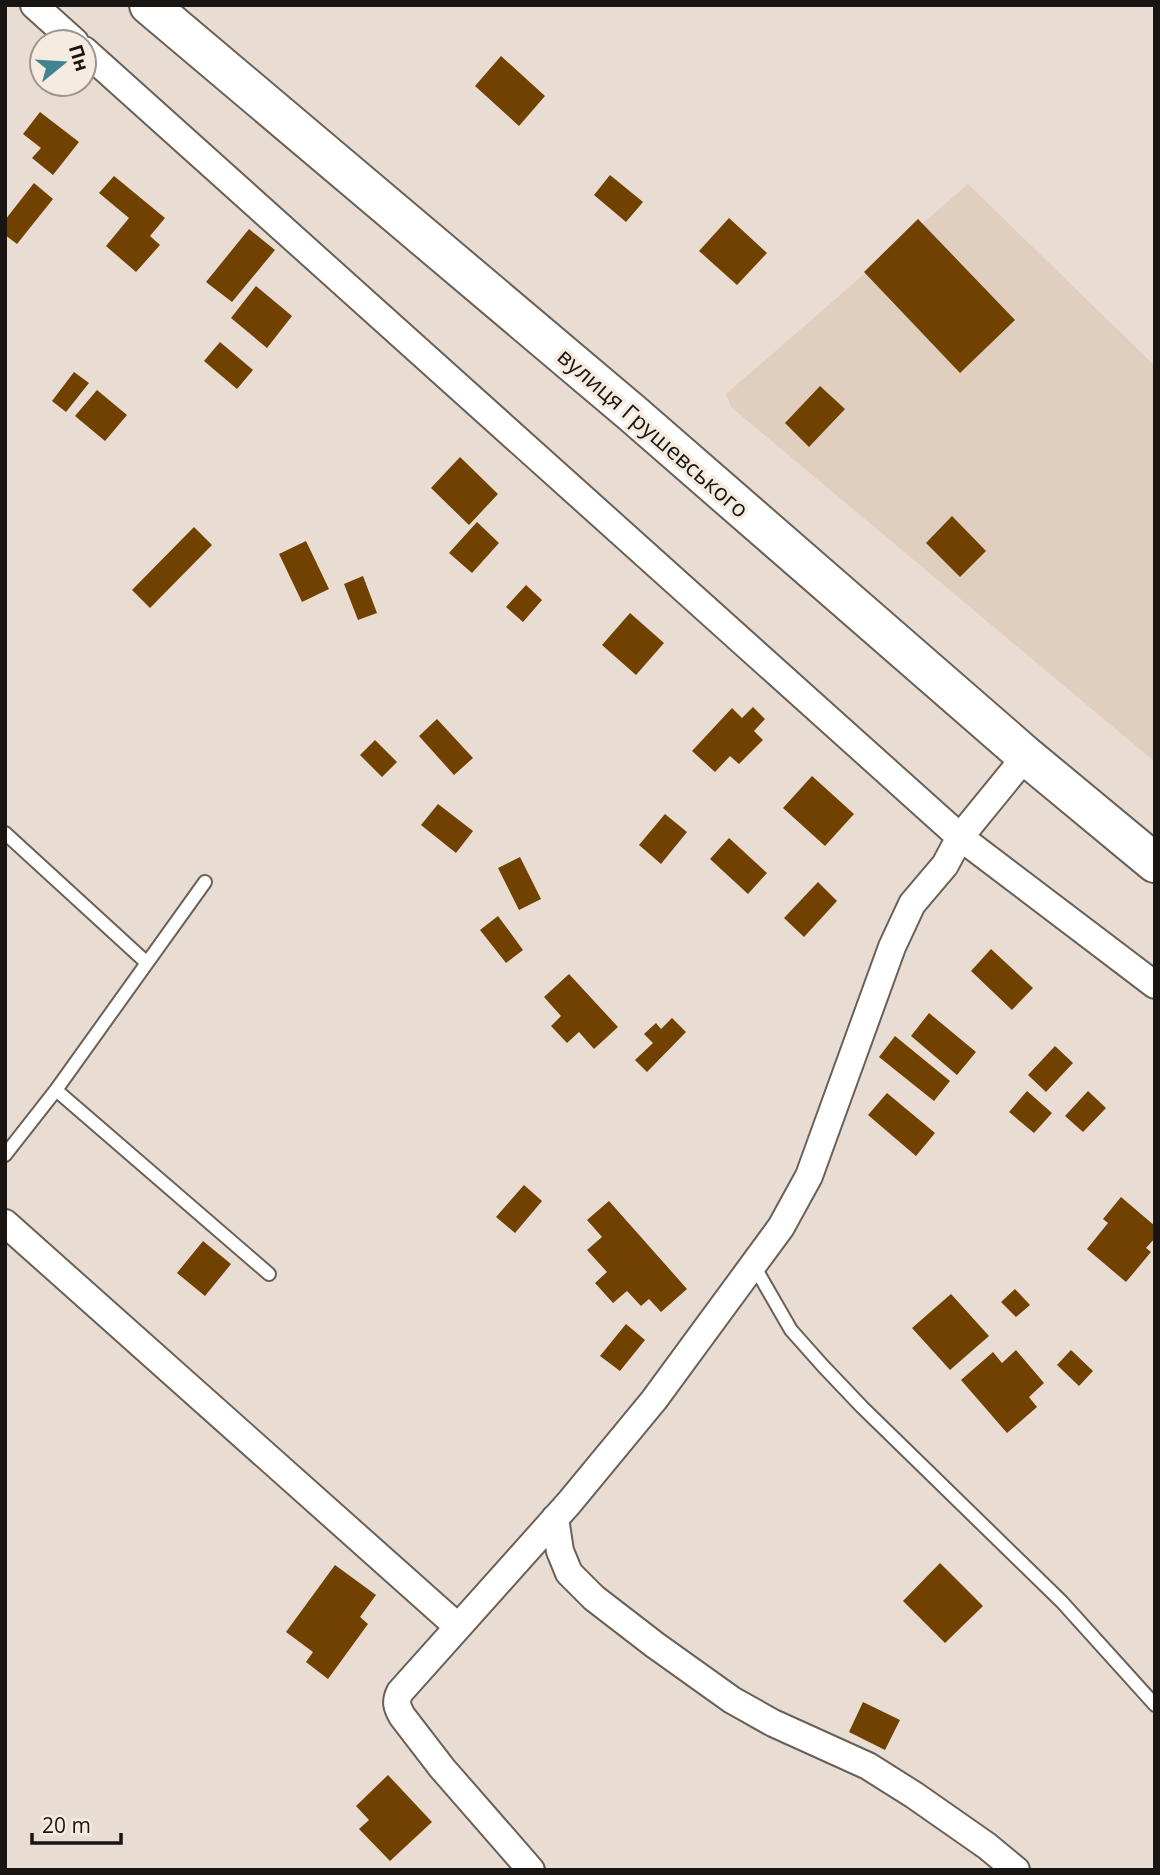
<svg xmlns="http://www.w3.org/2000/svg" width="1160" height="1875" font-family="'Open Sans',sans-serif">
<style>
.built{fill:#e0cfbf}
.building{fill:#714100}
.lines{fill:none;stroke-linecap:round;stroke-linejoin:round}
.service-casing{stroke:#696057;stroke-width:16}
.minor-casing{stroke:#696057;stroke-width:30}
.trunk-casing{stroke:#696057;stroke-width:42}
.service{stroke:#fff;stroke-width:12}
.minor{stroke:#fff;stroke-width:26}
.trunk{stroke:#fff;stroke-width:38}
.labels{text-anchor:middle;stroke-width:7;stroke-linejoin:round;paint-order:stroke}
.street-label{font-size:23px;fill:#191512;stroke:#f6ebe0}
</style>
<rect width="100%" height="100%" fill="#e9ddd3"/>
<!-- built -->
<path class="built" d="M968,184L1155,366V762L731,407L726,394Z"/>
<!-- building -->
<path class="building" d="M501,56L545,96L519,126L475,86Z
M40,112L79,142L53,175L32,158L41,148L23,134Z
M610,175L643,202L626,222L594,195Z
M114,176L165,218L150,236L160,245L136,272L106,246L129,218L99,193Z
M34,183L53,199L17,244L5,235V220Z
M729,218L767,253L737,285L699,251Z
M918,219L1015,320L960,373L864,272Z
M249,229L275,250L232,302L206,282Z
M256,286L292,316L267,348L231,318Z
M220,342L253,370L237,389L204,361Z
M74,372L89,383L66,412L52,401Z
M820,386L845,409L809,447L785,423Z
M97,390L127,415L105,441L75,416Z
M460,457L498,494L469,525L431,488Z
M952,516L986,551L960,577L926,543Z
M477,522L499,543L472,573L449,553Z
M194,527L212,545L150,608L132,590Z
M306,541L329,589L302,602L279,554Z
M363,576L377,613L358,620L344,584Z
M526,585L542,600L523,622L506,607Z
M630,613L664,643L636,675L602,645Z
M753,707L765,719L754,731L763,740L739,764L730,756L715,772L692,751L732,708L742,718Z
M437,719L473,758L454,775L419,736Z
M375,740L397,762L382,777L360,755Z
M812,776L854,814L825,846L783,808Z
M438,804L473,831L456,853L421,825Z
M665,814L687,832L661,864L639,845Z
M729,838L767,873L748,894L710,859Z
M520,857L541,899L519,910L498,868Z
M818,882L837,901L804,937L784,918Z
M498,916L523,950L506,963L480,930Z
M991,949L1033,988L1012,1010L971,971Z
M569,974L618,1027L594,1049L579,1032L567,1043L551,1026L561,1016L544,997Z
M929,1013L976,1052L957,1075L911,1036Z
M672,1018L686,1032L647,1072L635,1060L653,1043L644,1034L656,1023L661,1029Z
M895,1036L950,1081L934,1101L879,1057Z
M1055,1046L1073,1063L1046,1092L1028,1075Z
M1027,1091L1052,1113L1034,1133L1009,1112Z
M1088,1091L1106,1108L1083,1132L1065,1116Z
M887,1093L935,1133L916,1156L868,1115Z
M524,1185L542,1201L515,1233L496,1217Z
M1121,1197L1155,1226V1238L1146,1248L1151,1252L1126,1282L1087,1249L1108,1223L1103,1219Z
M609,1201L687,1289L661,1312L649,1299L641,1306L627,1291L613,1303L595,1283L607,1272L587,1250L602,1237L587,1220Z
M203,1241L231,1264L205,1296L177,1273Z
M1015,1289L1030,1305L1016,1317L1001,1302Z
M951,1294L989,1336L950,1370L912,1328Z
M626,1324L645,1340L620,1371L600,1356Z
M1016,1350L1044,1383L1029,1397L1037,1407L1007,1433L961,1380L993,1352L1002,1363Z
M1071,1350L1093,1371L1079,1386L1057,1365Z
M940,1563L983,1606L945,1643L903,1601Z
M335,1565L376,1595L360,1617L368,1624L328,1679L306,1662L313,1652L286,1632Z
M863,1702L900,1720L885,1750L849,1732Z
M388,1775L432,1822L390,1861L359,1829L369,1820L356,1806Z"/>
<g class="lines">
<defs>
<path id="service" d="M5,833L147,963
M56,1090L269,1274
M5,1155L56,1090L205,882
M753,1264L791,1330L823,1366L862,1407L1062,1602L1155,1705"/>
<path id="minor" d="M34,5L75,42
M84,50L960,837L1155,985
M5,1223L457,1626
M555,1518L560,1551L569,1573L594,1598L655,1645L732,1700L773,1723L868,1766L914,1795L987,1846L1016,1870
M531,1870L442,1768L402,1716C397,1707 395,1702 400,1692L569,1503L654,1400L781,1227L809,1176L892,947L912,904L945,865L960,837L1026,756"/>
<path id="trunk" d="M149,5L632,413L1026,756L1155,863"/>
</defs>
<!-- service casing -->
<use href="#service" class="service-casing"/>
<!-- minor casing -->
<use href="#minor" class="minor-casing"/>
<!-- trunk casing -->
<use href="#trunk" class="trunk-casing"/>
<!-- service -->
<use href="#service" class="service"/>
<!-- minor -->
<use href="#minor" class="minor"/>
<!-- trunk -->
<use href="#trunk" class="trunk"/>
</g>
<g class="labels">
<!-- street labels -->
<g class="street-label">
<text transform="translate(653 433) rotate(41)" y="8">вулиця Грушевського</text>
</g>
</g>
<!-- border -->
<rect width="1160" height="1875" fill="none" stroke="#191512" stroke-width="14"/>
<!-- north arrow -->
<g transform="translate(63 63) rotate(72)"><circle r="33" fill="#f6ebe0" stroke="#9e958e" stroke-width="2"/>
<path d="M0-5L12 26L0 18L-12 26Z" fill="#408393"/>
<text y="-10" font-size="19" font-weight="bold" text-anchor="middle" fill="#191512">Пн</text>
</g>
<!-- scale -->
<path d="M32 1833v10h89v-10" fill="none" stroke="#191512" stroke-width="3.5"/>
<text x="42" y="1833" font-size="21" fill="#191512" stroke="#f6ebe0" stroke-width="5" paint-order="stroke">20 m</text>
</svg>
